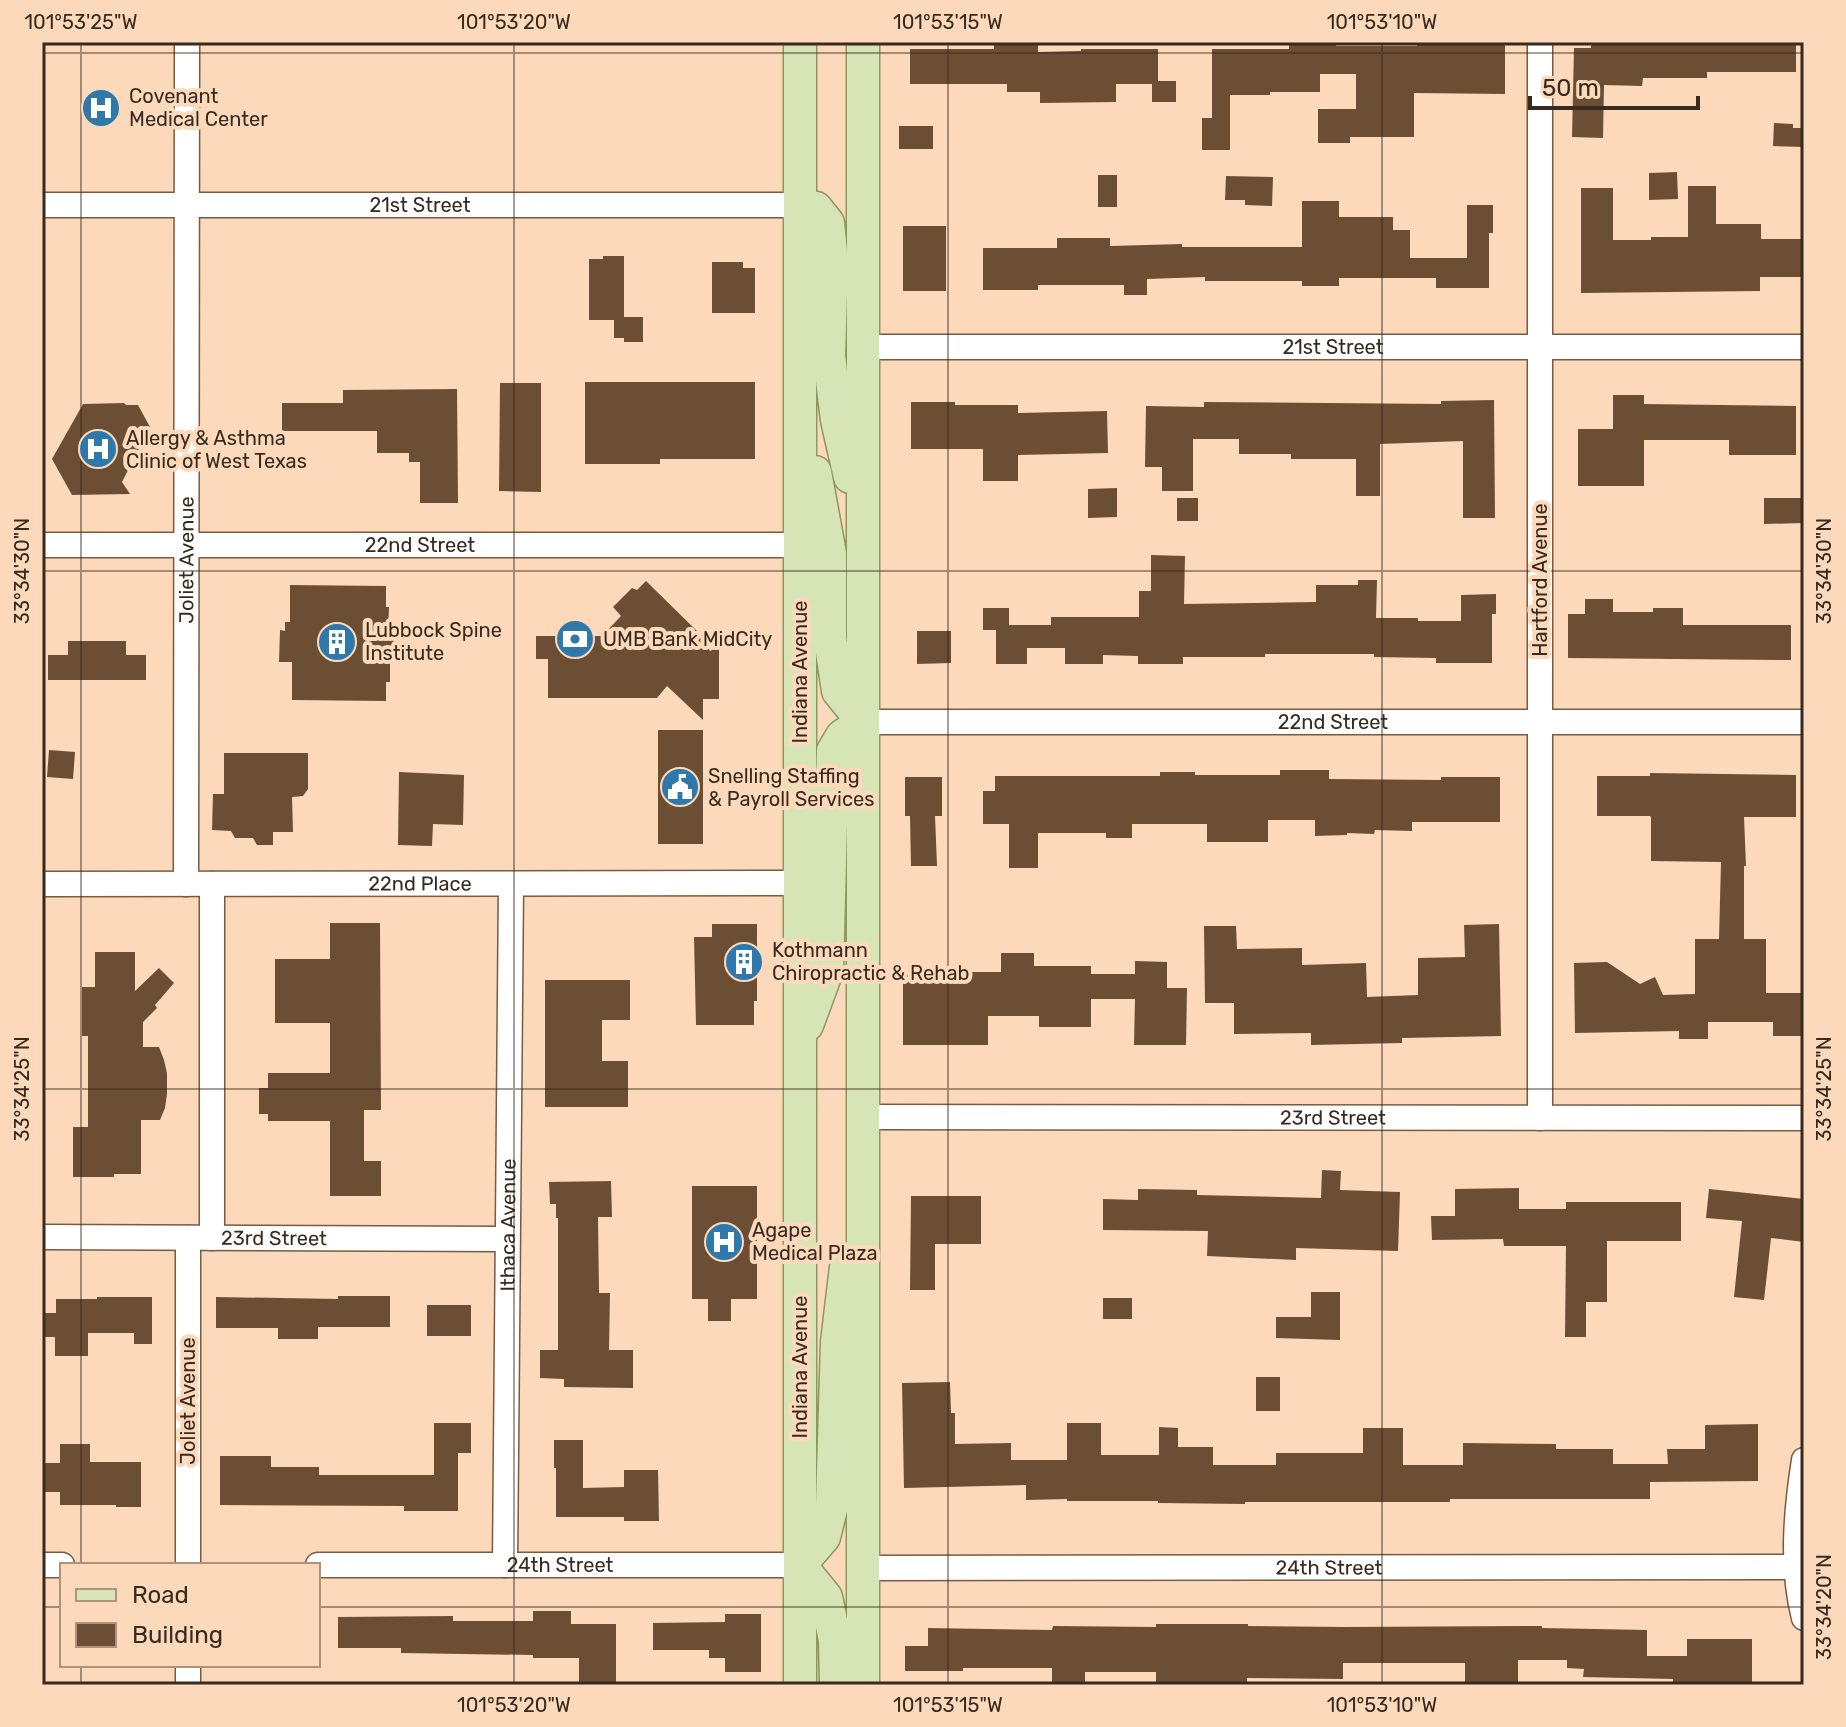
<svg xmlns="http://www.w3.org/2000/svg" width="1846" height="1727" font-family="Rubik,sans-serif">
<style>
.building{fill:#6b4e34}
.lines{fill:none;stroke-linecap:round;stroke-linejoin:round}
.minor-casing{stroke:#785b40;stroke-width:27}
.major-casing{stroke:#8c9762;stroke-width:35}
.minor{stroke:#fff;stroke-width:24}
.major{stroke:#d6e4b6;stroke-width:32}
.ticks{fill:none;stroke:#372a1e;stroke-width:2;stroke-opacity:0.45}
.labels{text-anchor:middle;stroke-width:8;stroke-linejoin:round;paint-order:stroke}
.poi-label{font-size:20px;fill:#372a1e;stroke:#fcd9bb;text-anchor:start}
.street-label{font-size:20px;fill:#372a1e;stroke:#fcd9bb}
.neatline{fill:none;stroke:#372a1e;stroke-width:3}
.ticks-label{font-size:20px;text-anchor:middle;fill:#372a1e}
</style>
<rect width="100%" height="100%" fill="#fcd9bb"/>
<!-- building -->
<path class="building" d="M994,42H1038V52L1081,51V49H1158V81H1176V102H1152V84H1116V102L1040,103V92H1007V84H910V49H994Z
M1289,42H1336V46H1417V42H1505V94L1414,93V137H1350V143H1318V109H1356V74H1320V92H1270V95H1230V150H1202V118H1212V49H1289Z
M1591,42H1796V72H1707V78H1643L1642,86L1604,85L1603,138L1572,137L1574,48H1591Z
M1774,123L1793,124V128H1804V147L1773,146Z
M899,126H933V149H899Z
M1677,172L1678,199L1649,200V173Z
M1098,175H1117V207H1098Z
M1226,176L1273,177L1272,206L1245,205V200H1225Z
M1688,186H1716V224H1761V239H1804V277H1760V291L1581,293V188H1613V240H1651V237H1688Z
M1302,201H1339V217H1393V230H1410V258H1467V205H1493V233H1489V288H1436V278H1339V286H1302V281H1205V277L1147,279V295H1124V285H1038V290H983V248H1057V238H1110V246L1182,244V247H1302Z
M903,226H946V291H903Z
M603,256H624V317H643V342H624V338H614V320H589V259H603Z
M712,262H743V268H755V313H712Z
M585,382H755V459H660V464H585Z
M500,383H541V492L499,491Z
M457,389L458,503H420V462H409V453H377V431H282V403H343V390Z
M1613,395H1644V404L1796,406V455H1729V440H1644V486H1578V429H1613Z
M1494,400L1495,518H1463V441L1380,444V496H1356V459H1291V454H1239V439H1193V491H1162V467H1145L1146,406L1204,407V402L1441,404V401Z
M911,402H955V405H1018V413L1107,411L1108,453L1018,455V481H983V449H911Z
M124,403L126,405H138L150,427L122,482L130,494L72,495L52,459L83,404Z
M1117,488V517L1088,518V489Z
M1177,498H1198V521H1177Z
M1764,498H1804V523L1764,524Z
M1151,555L1185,556L1184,604L1316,602V585H1358V580H1377L1376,618H1418V621H1461V595L1496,594V614H1492V663H1436V658L1374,657V654H1265V657H1183V664H1138V656L1103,655V664H1065V648H1027V664H996V630H983V608H1009V625H1051V617H1139V591H1151Z
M646,581L699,633L710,651L719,647V699H703V720L667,686L657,698H548V659H536V636H602L621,616L613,607L632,588L637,590Z
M290,585L386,586V607H389L388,632H394V651H390V682H386V701L292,700V662H279L280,630L285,631V622H290Z
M1585,599H1613V612H1653V608H1683V625H1791V660L1568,658V614H1585Z
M917,631H951V663L917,664Z
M68,641H126V655H146V680H48V655H68Z
M658,730H703V844H658Z
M49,750L75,752L73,779L47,777Z
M224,753H308V789L303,796L292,797L293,832H273V845H257L253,838H235L231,831L212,830L213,794H224Z
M1280,770H1329V779L1441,780V777H1500V822H1412V831L1375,830L1374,834L1347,833V835L1315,836V820H1268V842H1207V824H1132V838H1106V833H1038V868H1009V824H983V791H995V776H1160V772H1195V775H1280Z
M399,772L464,775L463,825L433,824L432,846L398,845Z
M1650,773L1796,775V817H1744L1746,866H1744V939H1766V993H1804V1036H1773V1022H1708V1039H1679V1031L1575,1033L1574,963L1607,962L1640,984L1655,977L1663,995L1695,994V939H1719L1721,862L1651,861V817L1650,816H1597V776H1650Z
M905,777H942V816H935L937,866H911L910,816H905Z
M330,923H380L381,1110H364V1161H381V1196H330V1121H268V1114H259V1088H268V1073H330V1023H275V959H330Z
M712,924H757V1001H754V1025H696L694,937H712Z
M1499,924L1501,1036L1402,1038V1043L1311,1045V1033L1234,1034V1003H1205L1204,926H1236L1237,949L1302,948V965L1366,963L1367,997L1418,995V958L1465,957L1464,925Z
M95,952H135V991L159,968L174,983L155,1005L157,1008L143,1022V1047H159L164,1060L167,1073V1094L165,1108L160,1120H141V1174H114V1177H73V1127H88V1036H82V987H95Z
M1001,953H1034V966H1091V974H1135V961L1167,962V988H1187L1186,1045H1134L1135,999H1091V1027H1039V1016H988V1045H903V972H1001Z
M545,980H630V1020H602V1061H628V1107H545Z
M1322,1170L1341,1171L1340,1190L1400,1192L1398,1251L1296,1248V1260L1207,1256L1208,1231L1103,1230V1199L1138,1200V1189L1197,1190V1195L1321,1198Z
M611,1181L612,1217H598L599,1293H610L609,1350H633V1388L564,1387V1379L540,1378V1350H558V1218H556V1204H550L549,1182Z
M692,1186H757V1299H731V1321H708V1299H692Z
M1519,1188V1209H1566V1202H1681V1241H1607V1302H1586V1337H1565L1566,1246H1504L1503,1239L1432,1240L1431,1216H1455V1189Z
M1709,1189L1804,1199V1242L1771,1238L1764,1300L1734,1297L1742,1221L1706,1218Z
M911,1196H981V1244H935V1290H910Z
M1311,1292H1340V1340L1276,1338V1317H1311Z
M338,1296H390V1327H318V1339H278V1328H216V1297L338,1299Z
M97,1297H152V1344H134V1333H88V1356H55V1337H43V1313H56V1299H97Z
M1103,1298H1132V1319H1103Z
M427,1305H471V1336H427Z
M1256,1377H1280V1411H1256Z
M950,1382L951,1413H955V1444L1011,1443V1460H1067V1423H1101V1455H1159V1427L1178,1428V1447H1213V1465H1276V1453H1363V1428H1403V1465H1463V1443L1556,1444V1449H1613V1464H1668L1667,1449H1705V1425L1758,1424V1481L1650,1482V1499H1450V1502H1245V1504L1158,1503V1501H1067V1499L1026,1500V1485L904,1488L902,1383Z
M434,1423H471V1453H458V1511H404V1506L220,1505V1456H271V1467H319V1475H434Z
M554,1440H583V1488L624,1487V1470H658L659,1521H624V1517H556V1468H554Z
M60,1444H90V1462H141V1507H116V1505H60V1492H45V1463H60Z
M533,1611H571V1624H616V1685H579V1658H533V1655L401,1653V1648H338V1617L453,1616V1621H533Z
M725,1614H761V1672H725V1658H709V1650H653V1623L725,1622Z
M1156,1624H1248V1626L1344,1627L1542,1626V1628L1647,1630V1656H1687V1639H1752V1685H1673V1679L1583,1677L1584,1669L1567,1668V1660H1518V1685H1465V1663H1343V1679L1247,1678V1685H1156V1672H1085V1685H1052V1668H963V1671H905V1646H928V1628L1052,1630L1053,1626L1156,1627Z"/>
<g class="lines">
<defs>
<g id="minor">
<path d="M1540,42V1118"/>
<path id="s1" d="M42,205H800"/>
<path id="s2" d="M863,347H1804"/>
<path id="s3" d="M42,545H800"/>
<path id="s4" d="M863,722H1804"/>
<path id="s5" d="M42,884L800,883"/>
<path id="s6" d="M186,884L187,42"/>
<path id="s7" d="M863,1117L1804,1118"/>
<path id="s8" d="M42,1237L507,1239"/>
<path d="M212,1238V884"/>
<path d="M1804,1460C1796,1511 1791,1567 1804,1618"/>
<path d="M42,1565H62"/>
<path d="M188,1565V1238"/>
<path id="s9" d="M318,1565H800"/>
<path id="s10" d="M505,1565L511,884"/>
<path id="s11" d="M863,1568L1797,1567"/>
<path d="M188,1665V1685"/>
</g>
<path id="major" d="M800,42V1685
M863,42V1685
M800,205L816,208L828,223L832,262L829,356L837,420L850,477
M815,472L830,554V638L838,691L863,722
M807,1025L827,971L833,751L842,736L863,722
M836,1685L835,1640L826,1597L800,1565L824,1537L832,1505L837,1342L846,1267"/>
</defs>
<!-- minor casing -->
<use href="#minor" class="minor-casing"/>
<!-- major casing -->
<use href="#major" class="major-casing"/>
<!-- minor -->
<use href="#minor" class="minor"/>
<!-- major -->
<use href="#major" class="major"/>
</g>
<!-- ticks -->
<path class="ticks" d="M81,42V1565M514,42V1685M948,42V1685M1382,42V1685M42,53H1804M42,571H1804M42,1089H1804M42,1607H62M318,1607H1804M81,1665V1685"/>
<!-- icons -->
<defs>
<symbol id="hospital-disc" viewBox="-11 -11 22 22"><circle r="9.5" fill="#2e78ac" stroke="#fcd9bb"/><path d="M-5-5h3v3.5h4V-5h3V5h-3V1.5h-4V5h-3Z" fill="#fff"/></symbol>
<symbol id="bank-disc" viewBox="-11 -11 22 22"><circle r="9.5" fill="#2e78ac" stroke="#fcd9bb"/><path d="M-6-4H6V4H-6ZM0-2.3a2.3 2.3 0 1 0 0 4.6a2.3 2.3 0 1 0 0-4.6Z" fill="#fff"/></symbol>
<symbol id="building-disc" viewBox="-11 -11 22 22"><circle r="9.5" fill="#2e78ac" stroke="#fcd9bb"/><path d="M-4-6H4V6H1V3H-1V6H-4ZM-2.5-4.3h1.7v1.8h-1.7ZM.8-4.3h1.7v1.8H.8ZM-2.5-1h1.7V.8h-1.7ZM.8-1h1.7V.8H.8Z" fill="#fff"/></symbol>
<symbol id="civic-disc" viewBox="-11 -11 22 22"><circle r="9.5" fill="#2e78ac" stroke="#fcd9bb"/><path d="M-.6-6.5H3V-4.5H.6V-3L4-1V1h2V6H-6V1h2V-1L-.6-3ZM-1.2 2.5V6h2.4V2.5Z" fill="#fff"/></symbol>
</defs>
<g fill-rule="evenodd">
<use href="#hospital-disc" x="79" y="86" width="44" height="44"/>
<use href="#hospital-disc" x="76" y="427" width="44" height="44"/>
<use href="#bank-disc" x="553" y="617" width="44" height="44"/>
<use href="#building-disc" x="315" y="620" width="44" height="44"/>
<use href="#civic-disc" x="658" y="765" width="44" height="44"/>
<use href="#building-disc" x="722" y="940" width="44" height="44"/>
<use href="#hospital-disc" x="702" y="1220" width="44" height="44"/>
</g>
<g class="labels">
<!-- poi labels -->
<g class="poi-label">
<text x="129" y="103">Covenant<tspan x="129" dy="23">Medical Center</tspan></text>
<text x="126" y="445">Allergy &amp; Asthma<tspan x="126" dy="23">Clinic of West Texas</tspan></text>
<text x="365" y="637">Lubbock Spine<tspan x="365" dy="23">Institute</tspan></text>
<text x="603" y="646">UMB Bank MidCity</text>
<text x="708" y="783">Snelling Staffing<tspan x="708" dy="23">&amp; Payroll Services</tspan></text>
<text x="772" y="957">Kothmann<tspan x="772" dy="23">Chiropractic &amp; Rehab</tspan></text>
<text x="752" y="1237">Agape<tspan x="752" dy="23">Medical Plaza</tspan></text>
</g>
<!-- street labels -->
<g class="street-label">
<text dy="7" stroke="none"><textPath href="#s1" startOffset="378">21st Street</textPath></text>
<text dy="7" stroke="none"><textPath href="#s2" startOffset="470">21st Street</textPath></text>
<text dy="7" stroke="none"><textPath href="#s3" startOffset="378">22nd Street</textPath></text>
<text dy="7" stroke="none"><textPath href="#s6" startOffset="324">Joliet Avenue</textPath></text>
<text transform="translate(1540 580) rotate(-90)" y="7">Hartford Avenue</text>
<text transform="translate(800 672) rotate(-90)" y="7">Indiana Avenue</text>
<text dy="7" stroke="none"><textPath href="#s4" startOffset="470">22nd Street</textPath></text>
<text dy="7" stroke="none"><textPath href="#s5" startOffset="378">22nd Place</textPath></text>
<text dy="7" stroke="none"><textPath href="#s7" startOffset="470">23rd Street</textPath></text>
<text dy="7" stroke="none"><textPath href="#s10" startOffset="340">Ithaca Avenue</textPath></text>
<text dy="7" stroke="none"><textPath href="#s8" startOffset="232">23rd Street</textPath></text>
<text transform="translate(800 1367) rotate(-90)" y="7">Indiana Avenue</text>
<text transform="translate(188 1401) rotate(-90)" y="7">Joliet Avenue</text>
<text dy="7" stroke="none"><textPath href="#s9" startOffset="242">24th Street</textPath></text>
<text dy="7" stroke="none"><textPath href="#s11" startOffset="466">24th Street</textPath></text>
</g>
</g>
<!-- border -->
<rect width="1846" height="1727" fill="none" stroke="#fcd9bb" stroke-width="88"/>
<!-- legend -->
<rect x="60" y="1563" width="260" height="104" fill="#fcd9bb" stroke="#ad937c" stroke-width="2"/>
<rect x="76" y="1589" width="40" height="12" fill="#d6e4b6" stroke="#ad937c" stroke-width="2"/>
<text x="132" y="1603" font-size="24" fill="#372a1e">Road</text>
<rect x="76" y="1623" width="40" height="24" fill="#6b4e34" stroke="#ad937c" stroke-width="2"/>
<text x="132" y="1643" font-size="24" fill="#372a1e">Building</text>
<!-- scale -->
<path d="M1530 96v12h168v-12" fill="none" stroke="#372a1e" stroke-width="4"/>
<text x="1542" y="96" font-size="24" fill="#372a1e" stroke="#fcd9bb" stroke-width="6" paint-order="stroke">50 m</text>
<rect x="44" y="44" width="1758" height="1639" class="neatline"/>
<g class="ticks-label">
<text x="81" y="29">101°53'25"W</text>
<text x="514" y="29">101°53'20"W</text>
<text x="948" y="29">101°53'15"W</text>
<text x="1382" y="29">101°53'10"W</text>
<text transform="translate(22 571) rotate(-90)" y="7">33°34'30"N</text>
<text transform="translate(1824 571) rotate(-90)" y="7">33°34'30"N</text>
<text transform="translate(22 1089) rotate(-90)" y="7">33°34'25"N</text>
<text transform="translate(1824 1089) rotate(-90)" y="7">33°34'25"N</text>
<text transform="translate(1824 1607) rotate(-90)" y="7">33°34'20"N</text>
<text x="514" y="1712">101°53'20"W</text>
<text x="948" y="1712">101°53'15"W</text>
<text x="1382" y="1712">101°53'10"W</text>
</g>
</svg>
